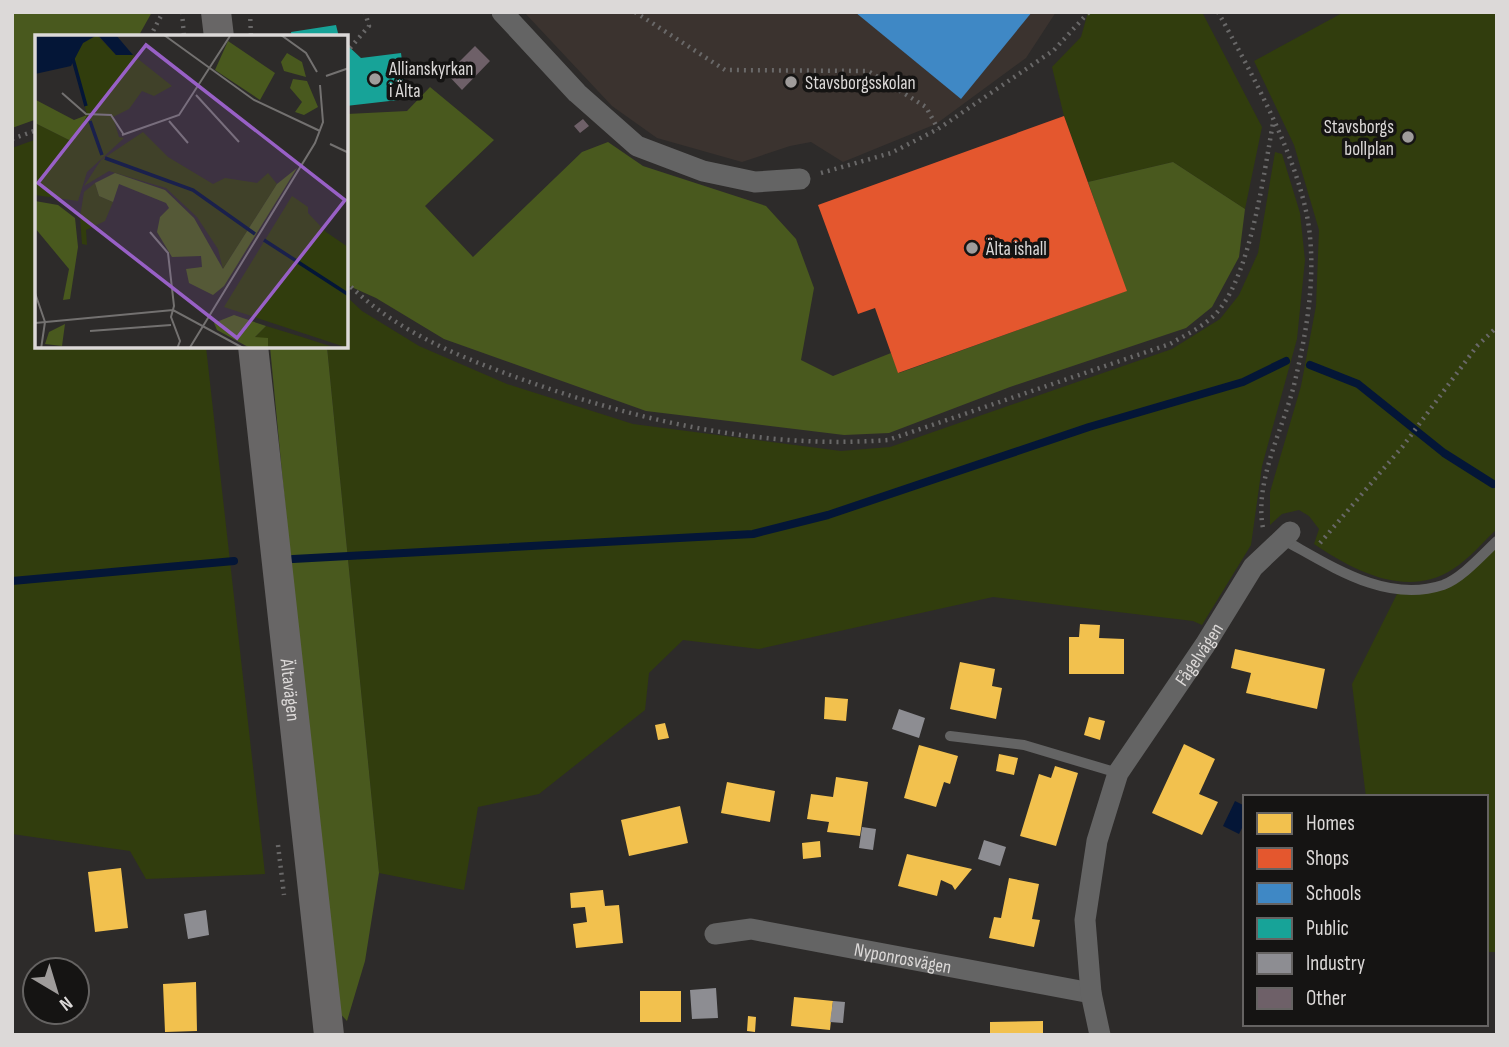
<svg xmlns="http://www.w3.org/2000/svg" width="1509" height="1047" font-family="'Sofia Sans Condensed',sans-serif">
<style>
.built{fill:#3b332f}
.green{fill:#313d0d}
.forest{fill:#49591e}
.water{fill:#041637}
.homes{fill:#f2c14e}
.shops{fill:#e4572e}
.schools{fill:#3f88c5}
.public{fill:#17a398}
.industry{fill:#8d8d92}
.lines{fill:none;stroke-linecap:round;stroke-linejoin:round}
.stream{stroke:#041637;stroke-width:8}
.building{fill:#6e6068}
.path{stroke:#696868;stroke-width:4.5;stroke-dasharray:2 5;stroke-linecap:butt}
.service{stroke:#646464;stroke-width:10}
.minor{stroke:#646464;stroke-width:21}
.secondary{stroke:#686666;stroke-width:30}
.poi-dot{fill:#9f9c9b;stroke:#151413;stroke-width:2.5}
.labels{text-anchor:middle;stroke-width:7;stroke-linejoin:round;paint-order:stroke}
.poi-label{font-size:19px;fill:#dcd9d8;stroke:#151413;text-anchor:start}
.street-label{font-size:19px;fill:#dcd9d8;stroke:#151413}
.inset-river{fill:none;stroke:#041637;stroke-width:3.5}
.inset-road{fill:none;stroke:#737170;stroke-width:2}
.view{fill:#9860c6;fill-opacity:0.15;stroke:#9860c6;stroke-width:3.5}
.inset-edge{fill:none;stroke:#dcd9d8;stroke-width:3.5}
</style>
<rect width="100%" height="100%" fill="#2d2b2a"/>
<!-- built -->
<path class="built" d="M524,12H1056L1026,58L936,124L843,162L811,142L790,146L742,162L657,138L612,106Z"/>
<!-- green -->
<path class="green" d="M1088,12H1202L1262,127L1245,209L1173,162L1088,182L1064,116L1052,67L1081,37Z
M1344,12H1497V529C1483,542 1469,559 1453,569C1407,599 1354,571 1314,544L1319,529L1309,516L1299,510L1282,514L1270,525V492L1301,386L1316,306L1319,230L1294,145L1254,61Z
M37,139V346L206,347L265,874L146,879L130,851L12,834V148Z
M1275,152L1282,154L1300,213L1305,260L1297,339L1262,466L1251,545L1202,625L1193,621L993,597L759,649L683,640L649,673L645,710L539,794L478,807L464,890L379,873L327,347L346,346L347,297L362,311L419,346L507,384L633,424L841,451L890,447L1172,349L1220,319L1239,295L1258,253Z
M1497,541V952H1486V797H1366L1352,684L1400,588L1444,585Z"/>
<!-- forest -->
<path class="forest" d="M12,12H152L138,37H37V119L12,128Z
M430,87L494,140L425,206L473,257L582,152L608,142L643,166L766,206L796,239L814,288L801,360L833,376L891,353L899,373L1126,291L1088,182L1173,162L1245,209L1239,257L1212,307L1186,328L1010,387L889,433L844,435L646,411L444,339L376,298L347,285V114L407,111Z
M270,347H327L379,873L365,961L347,1021L333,1006Z"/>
<!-- water -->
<path class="water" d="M1235,801L1245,806V822L1239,834L1223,826Z"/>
<!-- homes -->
<path class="homes" d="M1080,624L1100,625L1099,638L1124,639V674H1069V637H1079Z
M1235,649L1325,669L1317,709L1246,693L1251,673L1231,668Z
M960,662L995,669L992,686L1002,688L996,719L950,709Z
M825,697L848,699L846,721L824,719Z
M1089,717L1105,721L1100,740L1084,735Z
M665,723L669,738L658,740L655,725Z
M1184,744L1215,759L1199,794L1218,802L1202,835L1152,813Z
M919,745L958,756L950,784L944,782L936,807L904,798Z
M999,754L1018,758L1014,775L996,771Z
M1055,766L1078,773L1056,846L1020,836L1039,774L1051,778Z
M836,777L868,782L860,836L827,832L829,822L807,819L811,794L833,797Z
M727,782L775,791L770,822L721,813Z
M680,806L688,843L629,856L621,820Z
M820,841L821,857L803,859L802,843Z
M907,854L972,869L955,890L952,885L941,880L937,896L898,886Z
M121,868L128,928L95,932L88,872Z
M1009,878L1039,884L1032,919L1040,920L1034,947L989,938L994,917L1001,918Z
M603,890L605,906L619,905L623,943L576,948L573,924L587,922L585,907L571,908L570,893Z
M196,982L197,1031L165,1032L163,984Z
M640,991H681V1022H640Z
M794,997L833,1001L830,1030L791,1026Z
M748,1016L756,1017L755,1032L747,1031Z
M1043,1021V1035H990V1022Z"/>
<!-- shops -->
<path class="shops" d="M1064,116L1127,291L898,373L875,308L858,314L818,205Z"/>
<!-- schools -->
<path class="schools" d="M855,12H1032L961,99Z"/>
<!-- public -->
<path class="public" d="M336,25L339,37H292L291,32Z
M346,44L361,58L401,53L407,99L346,106Z"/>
<!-- industry -->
<path class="industry" d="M899,709L925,718L919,738L892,729Z
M862,827L876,829L873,850L859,848Z
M984,840L1006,847L1000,866L978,859Z
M206,910L209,935L188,939L184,914Z
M716,988L718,1018L692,1019L690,990Z
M833,1001L845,1002L843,1023L830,1022Z"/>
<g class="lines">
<!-- stream -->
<path class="stream" d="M1310,365L1358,384L1444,453L1493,484
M293,559L753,534L828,515L1089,427L1243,382L1286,361
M12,581L234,561"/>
</g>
<!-- building -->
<path class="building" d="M475,46L490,61L462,90L447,74Z
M583,119L589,126L580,133L574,126Z"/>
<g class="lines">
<!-- path -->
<path class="path" d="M182,12L184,37
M250,12L251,37
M635,12L725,70L868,71L926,107L938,129
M1218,12C1252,74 1304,167 1310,237C1315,286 1305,341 1293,389C1282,430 1254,484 1263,528
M150,37L163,12
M350,48L369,26L365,12
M12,139L37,130
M821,173L891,153L938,129L1054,50L1089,12
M346,282C392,328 450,353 510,375C630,419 760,450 888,440L1170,344C1187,334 1207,325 1219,310C1251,271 1264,173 1273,123
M1320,543L1403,446L1477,346L1497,327
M278,845L284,895"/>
<!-- service -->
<path class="service" d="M1282,539C1330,565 1385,604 1443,585C1462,578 1482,555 1497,541
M950,736L1024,745L1118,773"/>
<!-- minor -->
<g class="minor">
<path d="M502,12L577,93L637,146L703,171L755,182L800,179"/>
<path id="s1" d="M715,934L751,929L1091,993"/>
<path id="s2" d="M1100,1035L1091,993L1085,920L1097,841L1118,773L1205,645L1253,567L1290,532"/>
</g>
<!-- secondary -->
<g class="secondary">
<path d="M216,12L219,37"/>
<path id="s3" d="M253,346L329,1035"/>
</g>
</g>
<!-- markers -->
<g class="poi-dot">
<circle cx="375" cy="79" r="7"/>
<circle cx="791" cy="82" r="7"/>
<circle cx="1408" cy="137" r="7"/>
<circle cx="972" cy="248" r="7"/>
</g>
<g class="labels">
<!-- poi labels -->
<g class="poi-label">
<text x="389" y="75">Allianskyrkan<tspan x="389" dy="22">i Älta</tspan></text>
<text x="805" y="89">Stavsborgsskolan</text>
<text x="1394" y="133" text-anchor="end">Stavsborgs<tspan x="1394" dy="22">bollplan</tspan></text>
<text x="986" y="255">Älta ishall</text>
</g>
<!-- street labels -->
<g class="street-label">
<text dy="7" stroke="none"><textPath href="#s2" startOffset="411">Fågelvägen</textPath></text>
<text dy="7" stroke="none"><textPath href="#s3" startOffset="346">Ältavägen</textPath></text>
<text dy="7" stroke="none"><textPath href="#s1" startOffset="191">Nyponrosvägen</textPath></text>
</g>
</g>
<!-- overview -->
<g transform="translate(35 35)">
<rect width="313" height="313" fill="#2d2b2a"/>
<path d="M62,0L81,20H98L137,51L119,61L107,56L94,74L78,82L84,102L89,103L52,137L43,166L0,160V88L34,105L40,103L52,80L38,24L48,8ZM108,97L133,122L178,149L190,143L222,148L233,138L242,149L188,234L183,214L162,182L131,153L74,136L49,151L66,125ZM60,148L64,161L78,167L70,186L51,195L52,210L47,209L45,182L49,157ZM257,161L273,172V178L291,197L313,212V313L189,272ZM231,291L267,302L301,313H233L220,302Z" fill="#313d0d"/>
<path d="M193,6L240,38L225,65L180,35ZM252,18L267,27L271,42L249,36L246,27ZM258,44L272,46L283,72L269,80L260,77L267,67L255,53ZM1,65L39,85L52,80L40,104L34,105L0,88ZM262,133L189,251L178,260L154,248L151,234L167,232L166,221L137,222L122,197L125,182L134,173L131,168L84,149L78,167L64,161L60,148L80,138L130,155L159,183L188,234L242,149ZM0,166L23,170L40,183L43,212L35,264L28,265L34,234L0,193ZM199,280L231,291L220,302L233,303V313H215L182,295L179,288ZM30,289L27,311L10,309L14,297Z" fill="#49591e"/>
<path d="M0,0H62L48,8L36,31L0,39ZM63,0H81L98,20H81Z" fill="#041637"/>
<path class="inset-river" d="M38,24L51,71M55,86L67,120M70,123L158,155L220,199M229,205L314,260"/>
<path class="inset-road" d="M129,0L219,65L285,96M246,0L271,18L282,37M291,41L314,33M27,58L51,79L76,80L89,100M161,60L204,107M134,86L153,108M87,100L144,80L195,1M295,109L314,118M115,197L133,218L139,271L136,282L145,306L142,314M0,258L10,287L6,314M0,288L138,275L210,314M55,296L136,290M154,314L280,108L288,87L285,50"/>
<path class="view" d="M111,10L310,165L202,303L3,148Z"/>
<rect width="313" height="313" class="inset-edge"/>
</g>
<!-- border -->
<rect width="1509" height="1047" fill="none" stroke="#dcd9d8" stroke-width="28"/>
<!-- legend -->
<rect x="1243" y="795" width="245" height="231" fill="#151413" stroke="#656362" stroke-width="2"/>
<rect x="1257" y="813" width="35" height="21" fill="#f2c14e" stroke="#656362" stroke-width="2"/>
<text x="1306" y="830" font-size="21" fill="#dcd9d8">Homes</text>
<rect x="1257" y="848" width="35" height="21" fill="#e4572e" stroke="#656362" stroke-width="2"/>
<text x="1306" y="865" font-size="21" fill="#dcd9d8">Shops</text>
<rect x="1257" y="883" width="35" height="21" fill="#3f88c5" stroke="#656362" stroke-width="2"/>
<text x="1306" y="900" font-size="21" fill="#dcd9d8">Schools</text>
<rect x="1257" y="918" width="35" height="21" fill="#17a398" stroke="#656362" stroke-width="2"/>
<text x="1306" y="935" font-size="21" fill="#dcd9d8">Public</text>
<rect x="1257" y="953" width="35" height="21" fill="#8d8d92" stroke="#656362" stroke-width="2"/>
<text x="1306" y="970" font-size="21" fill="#dcd9d8">Industry</text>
<rect x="1257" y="988" width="35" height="21" fill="#6e6068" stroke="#656362" stroke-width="2"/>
<text x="1306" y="1005" font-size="21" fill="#dcd9d8">Other</text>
<!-- north arrow -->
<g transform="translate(56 991) rotate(142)"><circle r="33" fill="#151413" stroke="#656362" stroke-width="2"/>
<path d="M0-5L12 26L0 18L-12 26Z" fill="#9f9c9b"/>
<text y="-10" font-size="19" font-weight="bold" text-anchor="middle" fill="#dcd9d8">N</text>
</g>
</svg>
